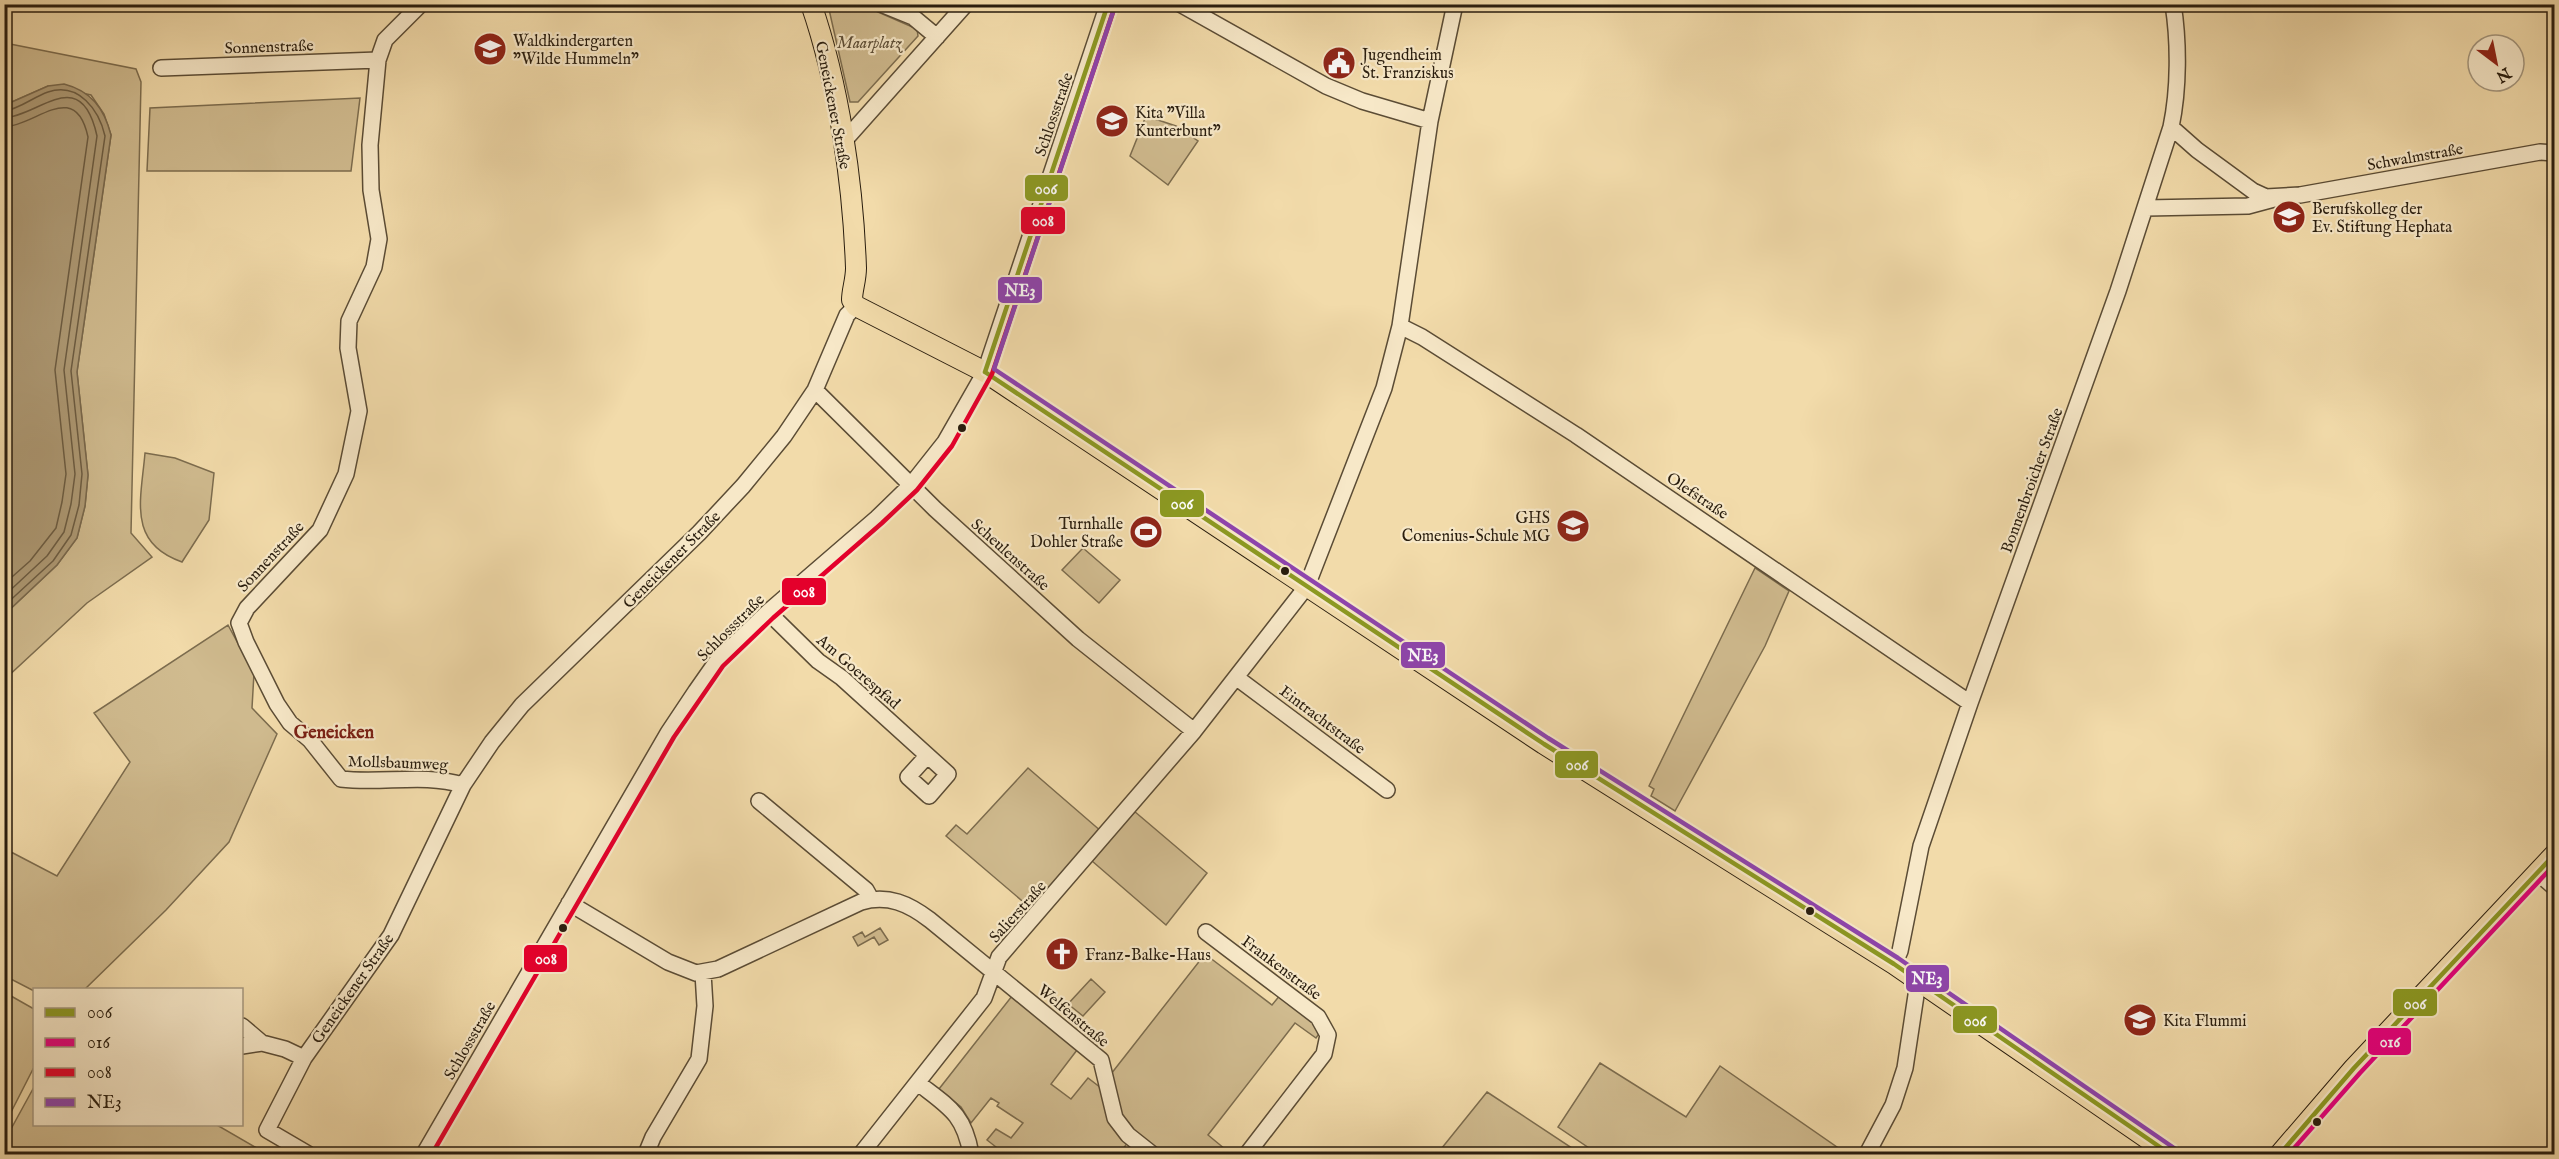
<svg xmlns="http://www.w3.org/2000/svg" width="2559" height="1159" font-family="'IM FELL English',serif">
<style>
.green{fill:#d0bb8f;stroke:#7c6c4e;stroke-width:1.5}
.water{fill:#ae9a75;stroke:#79684c;stroke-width:1.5}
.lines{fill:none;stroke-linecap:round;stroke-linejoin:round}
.shore{stroke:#6c5c42;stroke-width:1.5}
.minor-casing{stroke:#5b4c35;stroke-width:18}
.major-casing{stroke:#291d0e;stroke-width:22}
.minor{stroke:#f7e8c8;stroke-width:15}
.major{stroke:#f2dbaa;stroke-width:20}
.bus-1-casing{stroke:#f7e8c8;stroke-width:9}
.bus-2-casing{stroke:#f7e8c8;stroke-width:9}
.bus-3-casing{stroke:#f7e8c8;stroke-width:9}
.bus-4-casing{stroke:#f7e8c8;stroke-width:9}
.bus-1{stroke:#8c9922;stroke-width:4.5}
.bus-2{stroke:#e5007d;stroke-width:4.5}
.bus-3{stroke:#e4002b;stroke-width:4.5}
.bus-4{stroke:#8e44ad;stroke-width:4.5}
.bus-dot{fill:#291d0e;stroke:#f7e8c8;stroke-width:2}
.labels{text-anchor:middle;stroke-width:4.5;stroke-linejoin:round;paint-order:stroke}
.poi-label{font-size:16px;fill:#291d0e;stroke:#f7e8c8;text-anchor:start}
.park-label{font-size:16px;font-style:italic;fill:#5b4c35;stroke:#f7e8c8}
.street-label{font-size:16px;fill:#291d0e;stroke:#f7e8c8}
.neighbourhood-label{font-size:18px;font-weight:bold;fill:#7a1f14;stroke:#f7e8c8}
.line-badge{stroke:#f7e8c8;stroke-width:2}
.badge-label{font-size:16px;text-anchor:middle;font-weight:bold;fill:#fff}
</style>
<rect width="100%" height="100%" fill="#f2dbaa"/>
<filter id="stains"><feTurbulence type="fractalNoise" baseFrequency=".00333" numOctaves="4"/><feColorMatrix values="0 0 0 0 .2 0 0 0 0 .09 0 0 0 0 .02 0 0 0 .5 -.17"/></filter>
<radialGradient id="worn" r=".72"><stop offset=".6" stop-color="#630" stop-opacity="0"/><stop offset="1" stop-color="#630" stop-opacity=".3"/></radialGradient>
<!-- green -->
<path class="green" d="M828,5H862L917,29L918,36L858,102H850Z
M5,43L136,69L141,82L131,533L152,557L87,603L5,679V614L57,565L77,538L85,506L88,475L77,372L111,135L104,114L91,95L48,86L5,105Z
M360,98L351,171H147L150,108Z
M1146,116L1176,126L1198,141L1168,185L1130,156Z
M145,453L175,458L214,473L209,520L182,562C127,543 141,500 145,453Z
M1083,548L1120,580L1099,603L1062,570Z
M1755,568L1789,591L1765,646L1675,811L1651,796L1654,789L1649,786Z
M228,625L254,673L252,708L277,734L229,842L166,910L85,989L34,991L5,976V885L11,852L57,876L130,762L94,713Z
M1028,768L1102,832L1034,911L946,836L956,825L967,834Z
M1134,811L1207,873L1166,925L1092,861Z
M880,928L888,940L879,945L874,937L858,946L853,937L862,932L865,937Z
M1205,954L1272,1005L1281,994L1312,1018L1321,1031L1316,1038L1295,1023L1208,1135L1231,1154H1164L1127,1125L1120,1111L1111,1074Z
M1091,979L1105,992L1083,1016L1068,1004Z
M4,992L34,1009V1067L5,1124Z
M1012,996L1077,1050L1051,1084L1071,1099L1088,1078L1101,1088L1129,1141L1122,1150L1128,1154H1005L987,1140L996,1129L1011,1138L1023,1123L997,1106L999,1103L991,1098L971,1123L961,1107L939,1089Z
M1600,1063L1686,1117L1720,1066L1847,1154H1598L1558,1127Z
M34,1087V1124L217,1125L267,1154H5V1140Z
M1487,1092L1581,1154H1437Z"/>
<!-- water -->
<path class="water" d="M64,84C91,91 104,108 111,135L77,372L88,475L85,506L77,538L57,565L5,614V105L48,86Z"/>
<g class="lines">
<!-- shore -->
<path class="shore" d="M4,111C20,109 33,97 48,92C79,82 99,110 105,136L71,371L82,474L79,505L71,535L53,561L4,606
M4,118C39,116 81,63 97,136L64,370L75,474L71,504L64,532L47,556L4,596
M4,127C36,126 75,78 88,137L55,370L66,474L62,502L56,528L30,561L4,584"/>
<defs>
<path id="minor" d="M421,4L385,40L378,60L370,145L371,190L379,239L374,267L349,321L348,348L359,411L346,474L320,530L247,608L239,623L246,642L277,704L290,723L310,740L341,779C382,784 424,773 463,785
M881,4L913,17L937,37
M1180,4L1326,86L1362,101L1430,121
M161,68L378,60
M2171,127L2197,150L2253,191L2266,197L2300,195L2540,152L2554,153
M844,141L966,4
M2146,208L2248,206L2274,199
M1400,326L1422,337L1576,435L1970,703
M815,390L935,509L1078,639L1194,731
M768,612L818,661L842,678L948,774L929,796L908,777L927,756
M1237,678L1387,790
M759,801L866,890L871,899
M2539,874L2554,887
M569,903L668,962L696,973L718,969L861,902C888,894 909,904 930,920L1101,1060L1115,1118L1128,1135L1152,1154
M1206,932L1318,1017L1328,1035L1324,1054L1247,1154
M1894,964L1900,951L1921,846L1970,703L2118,291L2171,127C2179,89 2179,42 2173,4
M242,1026L262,1043L285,1049L304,1058
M242,1046L262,1043
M918,1083C949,1107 964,1114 971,1154
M308,1154L267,1130L304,1058L391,935L463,785L492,742L522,705L699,533L743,486L784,436L815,390L847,315L856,306
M424,1154L668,733L696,691L717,661L768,612L877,518L911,485L945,442L985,372L1108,4
M646,1154L653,1137L699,1059L705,1006L703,973
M861,1154L984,998L999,957L1194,731L1307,586L1384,388L1400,326L1430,121L1455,4
M1867,1154L1893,1105L1905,1068L1918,982"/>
<path id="major" d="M811,4C839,85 853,183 856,268C856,280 852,290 852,300L856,306L985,372L1544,744L1894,964L2170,1154
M2280,1154L2354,1068L2554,855"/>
</defs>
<!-- minor casing -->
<use href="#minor" class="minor-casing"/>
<!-- major casing -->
<use href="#major" class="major-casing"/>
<!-- minor -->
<use href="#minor" class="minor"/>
<!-- major -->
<use href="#major" class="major"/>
<defs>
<path id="bus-1" d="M985,372L1544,744L1894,964L2170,1154
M985,372L1108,4
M2280,1154L2354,1068L2554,855"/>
<path id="bus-2" d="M2289,1154L2360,1073L2554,865"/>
<path id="bus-3" d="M432,1154L674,737L723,666L773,618L882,523L917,490L952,446L992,374L1115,6"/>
<path id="bus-4" d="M1115,6L994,369L1548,738L1898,958L2174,1148"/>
</defs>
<!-- bus-1 casing -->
<use href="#bus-1" class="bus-1-casing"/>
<!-- bus-2 casing -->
<use href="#bus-2" class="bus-2-casing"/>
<!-- bus-3 casing -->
<use href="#bus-3" class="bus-3-casing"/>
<!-- bus-4 casing -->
<use href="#bus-4" class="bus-4-casing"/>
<!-- bus-1 -->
<use href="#bus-1" class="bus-1"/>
<!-- bus-2 -->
<use href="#bus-2" class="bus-2"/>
<!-- bus-3 -->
<use href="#bus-3" class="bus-3"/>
<!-- bus-4 -->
<use href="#bus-4" class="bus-4"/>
</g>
<!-- icons -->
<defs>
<symbol id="school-disc" viewBox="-11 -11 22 22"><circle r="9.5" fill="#8f2418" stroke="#f7e8c8"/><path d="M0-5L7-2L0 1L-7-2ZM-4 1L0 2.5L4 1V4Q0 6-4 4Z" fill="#fff"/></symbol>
<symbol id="civic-disc" viewBox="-11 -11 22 22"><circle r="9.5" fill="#8f2418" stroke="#f7e8c8"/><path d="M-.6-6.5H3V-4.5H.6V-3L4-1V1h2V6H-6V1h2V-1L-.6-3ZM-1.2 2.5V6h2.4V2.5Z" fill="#fff"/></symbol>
<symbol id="university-disc" viewBox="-11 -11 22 22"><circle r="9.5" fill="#8f2418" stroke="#f7e8c8"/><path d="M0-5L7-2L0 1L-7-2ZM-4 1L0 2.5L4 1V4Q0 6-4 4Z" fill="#fff"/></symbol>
<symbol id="stadium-disc" viewBox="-11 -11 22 22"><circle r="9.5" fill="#8f2418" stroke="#f7e8c8"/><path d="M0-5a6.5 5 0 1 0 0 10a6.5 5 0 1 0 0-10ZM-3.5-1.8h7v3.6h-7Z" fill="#fff"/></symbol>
<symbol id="church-disc" viewBox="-11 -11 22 22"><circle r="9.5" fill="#8f2418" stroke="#f7e8c8"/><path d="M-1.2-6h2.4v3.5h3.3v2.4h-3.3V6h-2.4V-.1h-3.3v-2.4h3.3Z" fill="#fff"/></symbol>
</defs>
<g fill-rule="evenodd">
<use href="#school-disc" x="471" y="30" width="38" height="38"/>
<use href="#civic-disc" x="1320" y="44" width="38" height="38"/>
<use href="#school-disc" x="1093" y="102" width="38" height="38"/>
<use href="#university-disc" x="2270" y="198" width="38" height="38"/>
<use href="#school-disc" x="1554" y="507" width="38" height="38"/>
<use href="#stadium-disc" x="1127" y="513" width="38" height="38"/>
<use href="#church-disc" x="1043" y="935" width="38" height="38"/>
<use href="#school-disc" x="2121" y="1001" width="38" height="38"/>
</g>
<!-- markers -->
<g class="bus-dot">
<circle cx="962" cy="428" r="5"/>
<circle cx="1285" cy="571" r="5"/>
<circle cx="1810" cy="911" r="5"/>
<circle cx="563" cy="928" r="5"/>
<circle cx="2317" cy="1122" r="5"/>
</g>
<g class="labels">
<!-- poi labels -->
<g class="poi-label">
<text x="513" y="46">Waldkindergarten<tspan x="513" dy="18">"Wilde Hummeln"</tspan></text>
<text x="1362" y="60">Jugendheim<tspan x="1362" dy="18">St. Franziskus</tspan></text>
<text x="1135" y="118">Kita "Villa<tspan x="1135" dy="18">Kunterbunt"</tspan></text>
<text x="2312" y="214">Berufskolleg der<tspan x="2312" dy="18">Ev. Stiftung Hephata</tspan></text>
<text x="1550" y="523" text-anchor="end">GHS<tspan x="1550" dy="18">Comenius-Schule MG</tspan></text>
<text x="1123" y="529" text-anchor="end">Turnhalle<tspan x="1123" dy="18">Dohler Straße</tspan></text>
<text x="1085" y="960">Franz-Balke-Haus</text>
<text x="2163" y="1026">Kita Flummi</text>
</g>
<!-- park labels -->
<g class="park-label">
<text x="869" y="48">Maarplatz</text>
</g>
<!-- street labels -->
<g class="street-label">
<text transform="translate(269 46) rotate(-2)" y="6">Sonnenstraße</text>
<text transform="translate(834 105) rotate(79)" y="6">Geneickener Straße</text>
<text transform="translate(1053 114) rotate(-71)" y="6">Schlossstraße</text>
<text transform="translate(2415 156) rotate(-10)" y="6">Schwalmstraße</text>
<text transform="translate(2031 480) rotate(-70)" y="6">Bonnenbroicher Straße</text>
<text transform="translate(1698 495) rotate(34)" y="6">Olefstraße</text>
<text transform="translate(1011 554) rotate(42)" y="6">Scheulenstraße</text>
<text transform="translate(270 556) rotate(-47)" y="6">Sonnenstraße</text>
<text transform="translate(671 559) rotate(-45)" y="6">Geneickener Straße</text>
<text transform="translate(730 627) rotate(-45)" y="6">Schlossstraße</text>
<text transform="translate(859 671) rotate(41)" y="6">Am Goerespfad</text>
<text transform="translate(1323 719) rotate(37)" y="6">Eintrachtstraße</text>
<text transform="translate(398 762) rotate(2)" y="6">Mollsbaumweg</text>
<text transform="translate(1017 911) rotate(-48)" y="6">Salierstraße</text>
<text transform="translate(1282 967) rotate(37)" y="6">Frankenstraße</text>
<text transform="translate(352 988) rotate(-55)" y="6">Geneickener Straße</text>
<text transform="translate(1074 1015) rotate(40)" y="6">Welfenstraße</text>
<text transform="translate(469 1040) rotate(-60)" y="6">Schlossstraße</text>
</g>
<!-- neighbourhood labels -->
<g class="neighbourhood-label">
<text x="334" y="738">Geneicken</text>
</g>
</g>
<g class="line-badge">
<rect x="1024" y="174" width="45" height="28" rx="6" fill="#8c9922"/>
<rect x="1020" y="206" width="46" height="29" rx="6" fill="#e4002b"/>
<rect x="997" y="276" width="46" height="28" rx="6" fill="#8e44ad"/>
<rect x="1159" y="489" width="46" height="29" rx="6" fill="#8c9922"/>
<rect x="781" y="577" width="46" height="29" rx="6" fill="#e4002b"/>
<rect x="1400" y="641" width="46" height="28" rx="6" fill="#8e44ad"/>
<rect x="1554" y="750" width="45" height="29" rx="6" fill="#8c9922"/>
<rect x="523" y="944" width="45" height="29" rx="6" fill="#e4002b"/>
<rect x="1905" y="964" width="45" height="29" rx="6" fill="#8e44ad"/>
<rect x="2392" y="988" width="46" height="29" rx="6" fill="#8c9922"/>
<rect x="1952" y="1005" width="46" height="29" rx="6" fill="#8c9922"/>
<rect x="2367" y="1027" width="45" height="29" rx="6" fill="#e5007d"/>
</g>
<g class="badge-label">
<text x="1046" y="194">006</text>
<text x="1043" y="226">008</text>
<text x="1020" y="296">NE3</text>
<text x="1182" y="509">006</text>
<text x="804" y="597">008</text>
<text x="1423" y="661">NE3</text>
<text x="1577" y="770">006</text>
<text x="546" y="964">008</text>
<text x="1927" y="984">NE3</text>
<text x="2415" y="1009">006</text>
<text x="1975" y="1026">006</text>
<text x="2390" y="1047">016</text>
</g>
<!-- margin -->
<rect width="2559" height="1159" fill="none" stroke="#f2dbaa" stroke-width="24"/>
<rect x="6" y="6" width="2547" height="1147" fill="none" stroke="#291d0e" stroke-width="3"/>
<rect x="12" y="12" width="2535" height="1135" fill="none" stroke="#291d0e" stroke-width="1.5"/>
<!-- legend -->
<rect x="33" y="988" width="210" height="138" fill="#f7e8c8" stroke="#a5977e" stroke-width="1.5"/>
<rect x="45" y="1008" width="30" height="9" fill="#8c9922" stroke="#a5977e" stroke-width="1.5"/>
<text x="87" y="1018" font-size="18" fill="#291d0e">006</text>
<rect x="45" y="1038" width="30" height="9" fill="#e5007d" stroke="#a5977e" stroke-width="1.5"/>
<text x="87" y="1048" font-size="18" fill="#291d0e">016</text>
<rect x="45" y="1068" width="30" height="9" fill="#e4002b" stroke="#a5977e" stroke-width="1.5"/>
<text x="87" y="1078" font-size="18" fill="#291d0e">008</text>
<rect x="45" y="1098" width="30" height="9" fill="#8e44ad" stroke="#a5977e" stroke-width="1.5"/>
<text x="87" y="1108" font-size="18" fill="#291d0e">NE3</text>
<!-- north arrow -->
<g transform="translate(2496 63) rotate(148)"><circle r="28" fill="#f7e8c8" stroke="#a5977e" stroke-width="1.5"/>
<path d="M0-4.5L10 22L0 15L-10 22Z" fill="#8f2418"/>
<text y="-9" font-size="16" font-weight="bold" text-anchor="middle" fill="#291d0e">N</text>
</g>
<rect width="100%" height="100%" filter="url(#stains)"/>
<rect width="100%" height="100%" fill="url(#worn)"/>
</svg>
